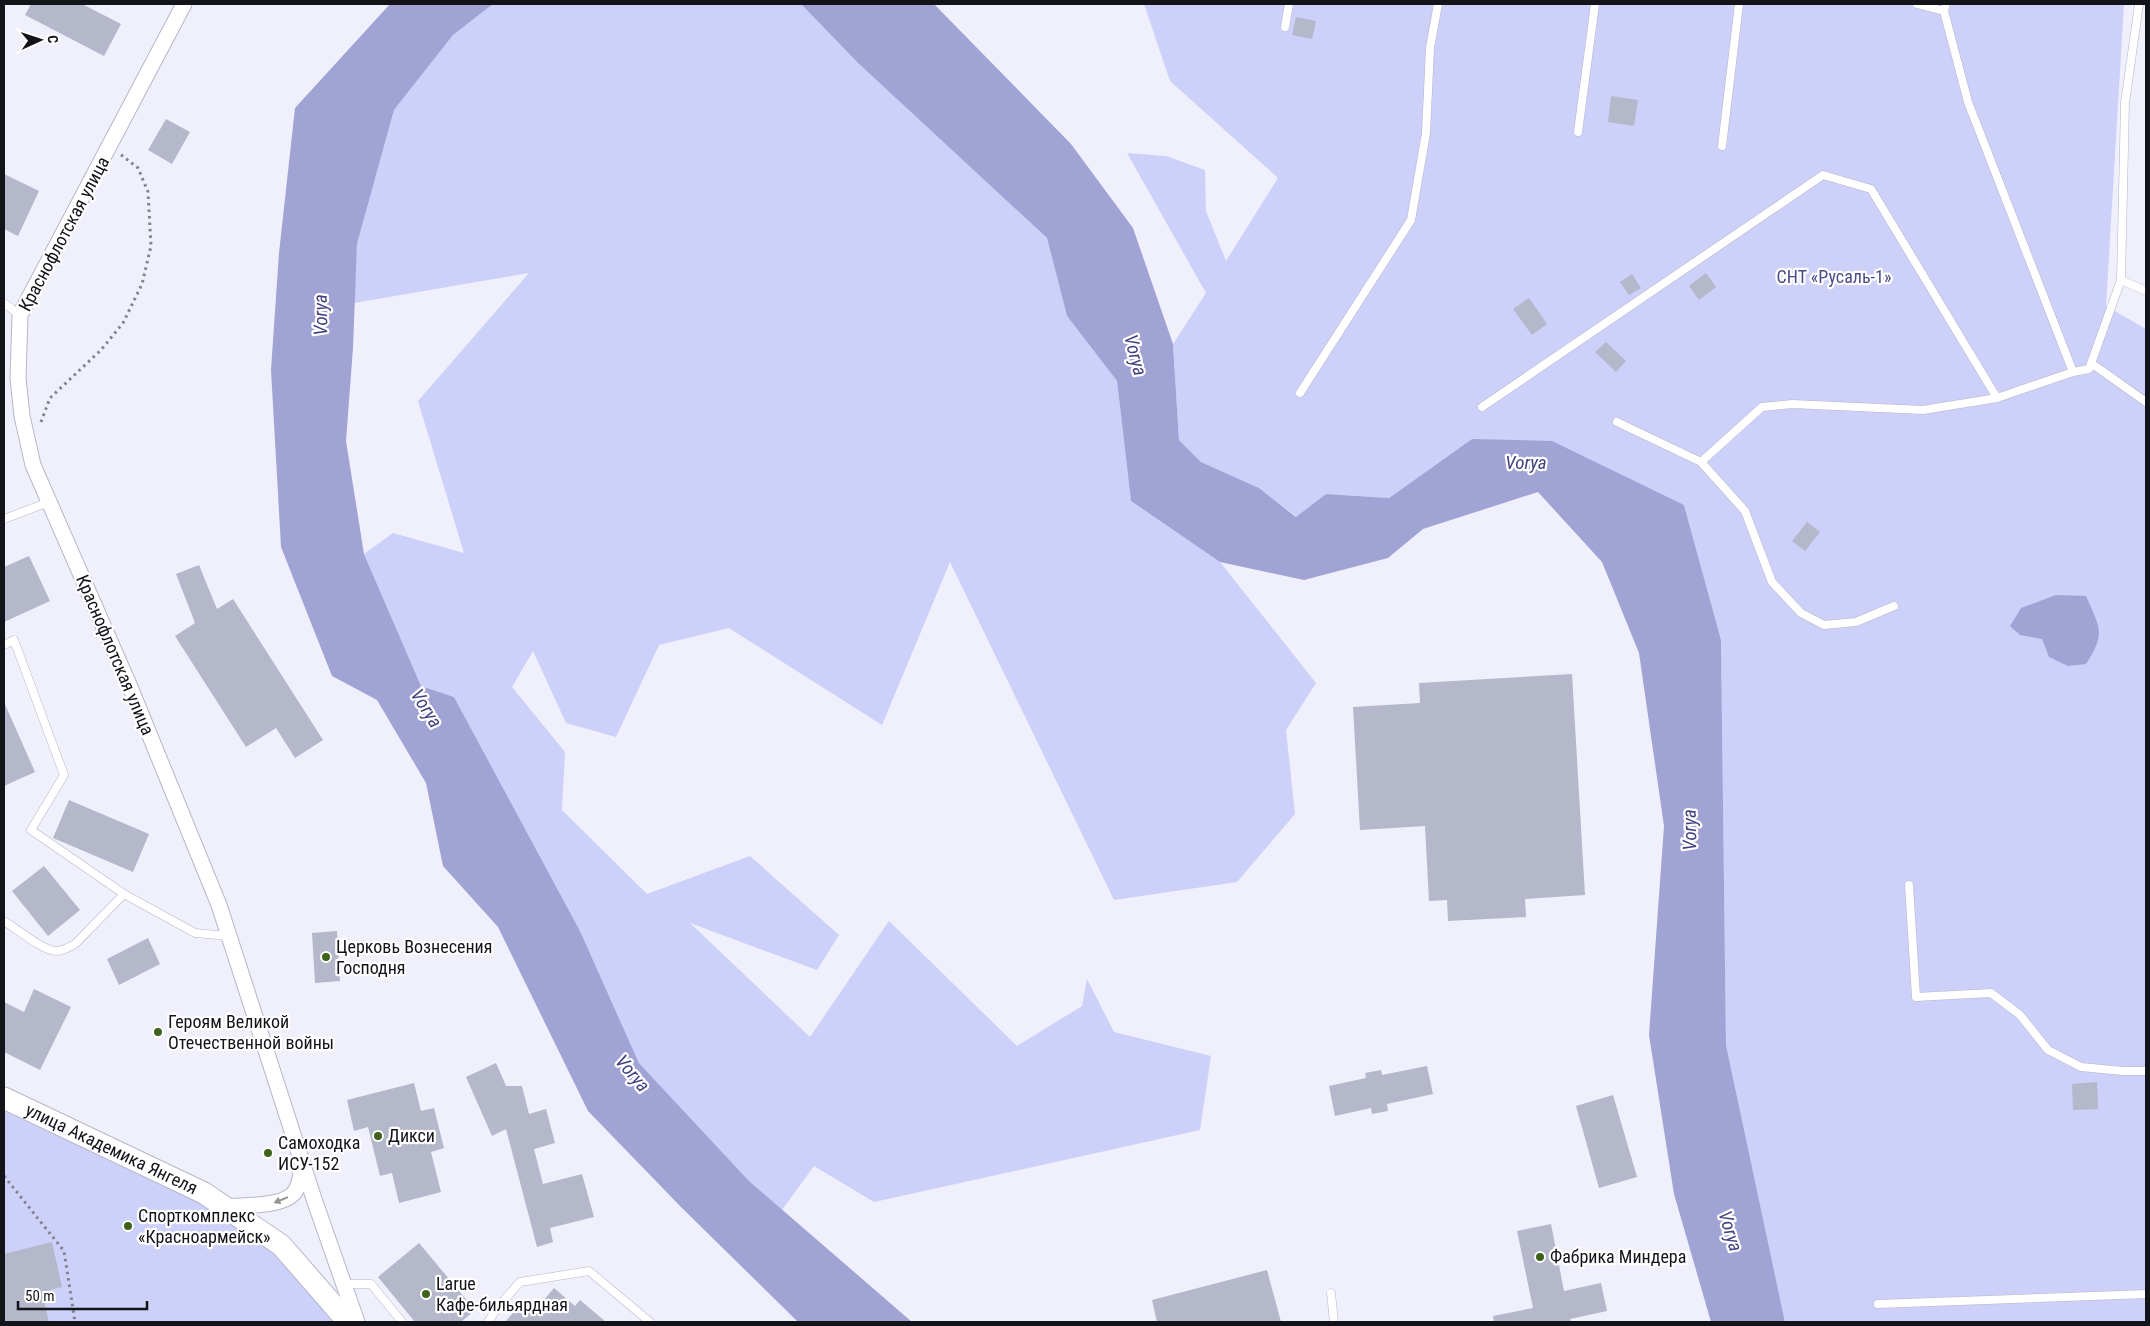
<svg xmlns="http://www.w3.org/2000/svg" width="2150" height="1326" font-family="'Roboto Condensed',sans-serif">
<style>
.green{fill:#cdd0f8}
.water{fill:#a1a3d4}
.building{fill:#b5b7ca}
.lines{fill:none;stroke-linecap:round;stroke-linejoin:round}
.lane-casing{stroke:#b5b6c9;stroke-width:9}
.street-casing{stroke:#b5b6c9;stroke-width:17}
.secondary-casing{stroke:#b5b6c9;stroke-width:23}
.path{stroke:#82838c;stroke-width:3;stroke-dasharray:2.5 4;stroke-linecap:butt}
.lane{stroke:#fff;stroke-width:8}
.street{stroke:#fff;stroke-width:15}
.secondary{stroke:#fff;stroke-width:21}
.oneway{fill:#959598}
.poi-dot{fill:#3e621a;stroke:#fff;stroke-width:2}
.labels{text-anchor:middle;stroke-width:4.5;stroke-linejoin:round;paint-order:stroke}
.street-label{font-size:18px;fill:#13131a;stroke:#fff}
.park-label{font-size:18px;fill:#4c4b8a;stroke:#fff}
.poi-label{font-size:18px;fill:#13131a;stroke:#fff;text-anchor:start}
.water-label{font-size:19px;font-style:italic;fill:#43417f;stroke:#fff}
</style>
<rect width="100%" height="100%" fill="#eff0fc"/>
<!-- green -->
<path class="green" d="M493,4H801L858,63L1047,238L1067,316L1117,381L1131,501L1220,562L1316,683L1286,730L1295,814L1237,882L1114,900L950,562L882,725L729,628L659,645L616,737L566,723L533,651L512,687L565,752L562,810L647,894L750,856L839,935L817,970L690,923L810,1037L889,921L1017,1046L1082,1006L1087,979L1114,1032L1211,1056L1200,1130L874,1202L814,1166L782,1210L749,1181L639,1063L580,931L454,697L421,686L364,554L393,533L464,553L418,401L529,273L354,303L357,244L394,110L453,35Z
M1144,4H2124L2106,306L2146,329V1322H1785L1726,1045L1721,640L1684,505L1472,439L1389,498L1326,494L1297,517L1259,488L1201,462L1179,440L1173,344L1206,293L1127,153L1166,156L1205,170L1206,211L1226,261L1278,178L1170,81Z
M4,1099L281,1245L348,1322H4Z"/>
<!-- water -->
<path class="water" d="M390,4H493L453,35L394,110L357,244L353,348L346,441L364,554L421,686L454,697L580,931L639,1063L749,1181L912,1322H798L681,1207L588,1111L498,927L443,866L426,783L377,700L332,676L281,547L271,370L279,253L295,108Z
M801,4H934L1071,144L1133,228L1173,344L1179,440L1201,462L1259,488L1296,517L1326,494L1389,498L1472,439L1552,441L1684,505L1721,640L1726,1045L1785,1322H1711L1674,1194L1649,1035L1664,826L1639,653L1602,562L1538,492L1423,529L1388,558L1304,580L1220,562L1131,501L1117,381L1067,316L1047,238L858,63Z
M2056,595L2086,596C2100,628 2106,633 2086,664L2068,666L2049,657L2042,639L2020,635L2010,626L2021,608Z"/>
<!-- building -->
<path class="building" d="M31,4H82L121,24L104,56L25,15Z
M1296,17L1316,21L1312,39L1292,35Z
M1611,96L1638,100L1634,126L1608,122Z
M166,119L190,132L172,164L148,150Z
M4,174L39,191L18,236L4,229Z
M1706,273L1716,287L1699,300L1689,286Z
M1632,274L1641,288L1629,295L1620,282Z
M1529,298L1547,324L1532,335L1513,309Z
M1606,342L1626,361L1616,372L1595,352Z
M1807,522L1820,532L1805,551L1792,541Z
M29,556L50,601L4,622V567Z
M199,565L217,609L233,599L323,740L295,758L276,728L246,747L175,636L195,623L176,574Z
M1572,674L1585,895L1525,899L1526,917L1448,921L1447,900L1429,901L1425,826L1360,830L1353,707L1420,703L1419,683Z
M4,702L35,772L4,786Z
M69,800L149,834L133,872L53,838Z
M44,866L80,910L48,936L12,891Z
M337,931L340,981L315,983L312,933Z
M148,938L160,964L119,985L107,959Z
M34,989L71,1007L40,1070L4,1052V1002L24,1012Z
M496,1063L506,1086H522L529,1114L546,1109L555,1143L534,1149L543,1184L582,1174L594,1217L550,1228L553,1242L537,1247L506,1129L492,1136L466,1077Z
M1427,1066L1433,1094L1387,1104L1388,1111L1372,1114L1371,1108L1335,1116L1329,1086L1366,1078L1365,1073L1381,1070L1382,1075Z
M2097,1082L2098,1109L2073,1110L2072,1084Z
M414,1083L421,1111L434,1108L444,1148L431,1152L441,1192L399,1203L392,1173L380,1176L368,1127L354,1131L347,1100Z
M1613,1095L1637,1177L1599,1188L1576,1106Z
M1551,1224L1564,1291L1601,1283L1607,1311L1570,1319L1571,1322H1494L1493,1316L1533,1308L1517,1231Z
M52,1242L62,1287L42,1292L49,1322H4V1254Z
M419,1243L475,1310L461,1322H415L378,1277Z
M1267,1270L1281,1322H1157L1152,1300Z
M554,1288L575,1306L580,1300L606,1322H505L519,1306L523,1309L530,1302L537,1308Z"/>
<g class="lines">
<defs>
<path id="lane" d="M1917,4L1944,11L1946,4
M2139,4L2125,103L2121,280L2146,291
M1944,11L1968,102L2073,372L2089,369L2121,280
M1285,27L1289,4
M1578,132L1595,4
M1722,146L1739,4
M4,303L20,315
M2091,363L2146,402
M1300,393L1411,220L1426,133L1430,48L1438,4
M1482,407L1823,175L1871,189L1997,398L2073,372
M1617,422L1701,462
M4,519L49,502
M1894,606L1856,622L1824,625L1801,613L1772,582L1745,511L1701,462L1762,407L1792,404L1923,410L1997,398
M4,645L14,640L64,775L31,830L124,894
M1909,885L1916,997L1991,993L2020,1015L2048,1050L2081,1067L2123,1071H2146
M4,921C16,928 43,951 56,951C63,951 69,947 75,944L124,894L195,933L229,936
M344,1284H371L402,1322
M1331,1293L1334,1322
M1878,1304L2146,1294
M488,1322L498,1307L520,1282L589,1271L650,1322"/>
<path id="street" d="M184,4L20,315L18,378L22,416L33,465L130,687L219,905L314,1199L357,1322
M225,1207C242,1205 281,1207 293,1194C300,1187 301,1174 302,1165"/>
<g id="secondary">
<path id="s1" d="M4,1098L204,1193L281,1245L348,1322"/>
</g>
</defs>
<!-- lane casing -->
<use href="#lane" class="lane-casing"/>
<!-- street casing -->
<use href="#street" class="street-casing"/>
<!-- secondary casing -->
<use href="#secondary" class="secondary-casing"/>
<!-- path -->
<path class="path" d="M41,422L50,398L101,350L123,323L142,284L151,246L148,192L138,168L120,154
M4,1176L64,1251L75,1322"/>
<!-- lane -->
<use href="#lane" class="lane"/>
<!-- street -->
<use href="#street" class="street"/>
<!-- secondary -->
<use href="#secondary" class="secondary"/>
</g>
<!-- one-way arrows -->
<defs><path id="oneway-solid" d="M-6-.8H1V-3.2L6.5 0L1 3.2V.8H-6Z" transform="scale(1.25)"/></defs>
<use class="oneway" href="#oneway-solid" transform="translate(281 1200) rotate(158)"/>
<!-- markers -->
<g class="poi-dot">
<circle cx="326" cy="957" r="5"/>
<circle cx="158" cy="1032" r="5"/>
<circle cx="378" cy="1136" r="5"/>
<circle cx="268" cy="1153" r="5"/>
<circle cx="128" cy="1226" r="5"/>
<circle cx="1540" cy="1257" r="5"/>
<circle cx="426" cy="1294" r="5"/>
</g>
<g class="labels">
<!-- street labels -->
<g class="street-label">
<text transform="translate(64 234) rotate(-62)" y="6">Краснофлотская улица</text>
<text transform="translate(115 655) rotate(67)" y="6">Краснофлотская улица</text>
<text dy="6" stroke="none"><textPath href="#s1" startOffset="119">улица Академика Янгеля</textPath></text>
</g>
<!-- park labels -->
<g class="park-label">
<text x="1834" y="283">СНТ «Русаль-1»</text>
</g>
<!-- poi labels -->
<g class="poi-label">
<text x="336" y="953">Церковь Вознесения<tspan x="336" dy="21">Господня</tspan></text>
<text x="168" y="1028">Героям Великой<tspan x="168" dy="21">Отечественной войны</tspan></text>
<text x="388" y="1142">Дикси</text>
<text x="278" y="1149">Самоходка<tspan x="278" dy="21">ИСУ-152</tspan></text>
<text x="138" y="1222">Спорткомплекс<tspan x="138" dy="21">«Красноармейск»</tspan></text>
<text x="1550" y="1263">Фабрика Миндера</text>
<text x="436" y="1290">Larue<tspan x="436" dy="21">Кафе-бильярдная</tspan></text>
</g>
<!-- water labels -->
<g class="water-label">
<text transform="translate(320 315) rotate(-91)" y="7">Vorya</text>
<text transform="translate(1136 355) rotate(75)" y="7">Vorya</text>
<text x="1526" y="469">Vorya</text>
<text transform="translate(427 708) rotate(58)" y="7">Vorya</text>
<text transform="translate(1689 830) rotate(-91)" y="7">Vorya</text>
<text transform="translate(633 1073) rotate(50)" y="7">Vorya</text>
<text transform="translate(1731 1231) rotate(73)" y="7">Vorya</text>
</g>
</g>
<!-- border -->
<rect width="2150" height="1326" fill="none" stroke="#13131a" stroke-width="10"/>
<!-- north arrow -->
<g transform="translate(40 40) rotate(87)" stroke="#ffffff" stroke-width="4" paint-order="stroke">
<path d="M0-4L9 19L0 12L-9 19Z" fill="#13131a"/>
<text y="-8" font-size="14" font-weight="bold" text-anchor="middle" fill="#13131a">С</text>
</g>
<!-- scale -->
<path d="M18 1301v8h129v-8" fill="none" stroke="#13131a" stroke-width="2.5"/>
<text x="25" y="1301" font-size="15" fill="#13131a" stroke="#ffffff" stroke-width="4" paint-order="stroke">50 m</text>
</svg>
